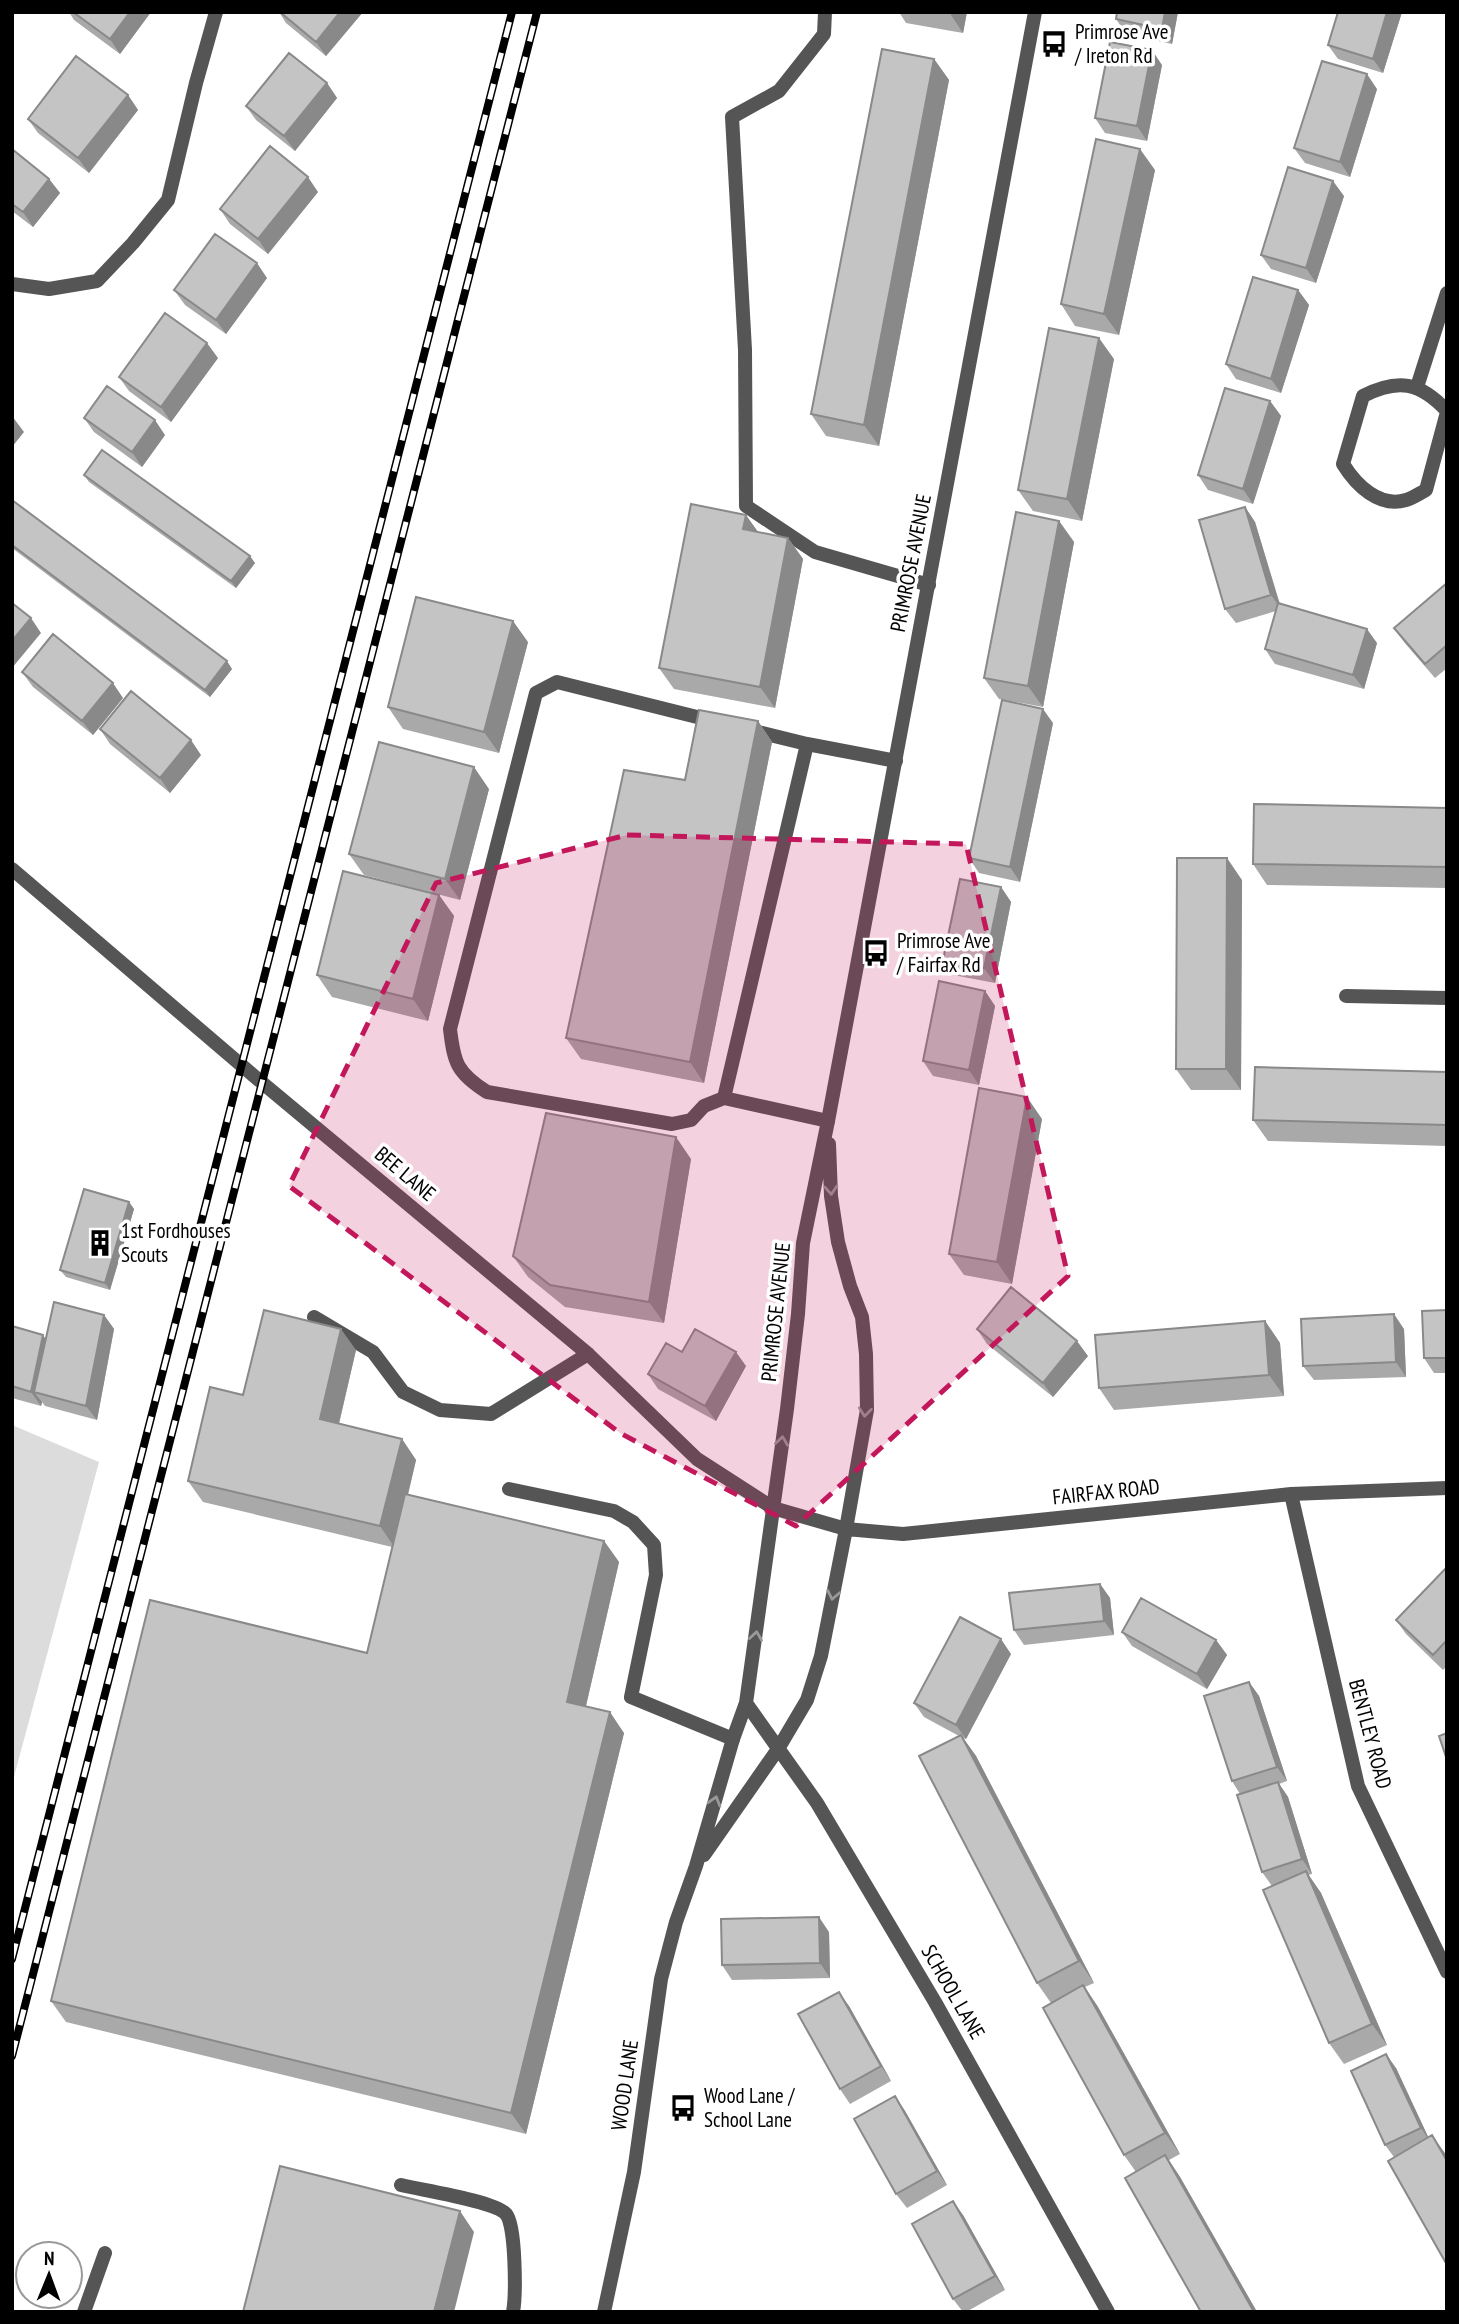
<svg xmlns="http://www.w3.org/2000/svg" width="1459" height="2324" font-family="'PT Sans Narrow',sans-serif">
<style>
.green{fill:#dcdcdc}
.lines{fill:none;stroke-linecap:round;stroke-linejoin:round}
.lane{stroke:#555;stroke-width:14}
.street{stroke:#555;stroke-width:14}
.rail-casing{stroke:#000;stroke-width:8}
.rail{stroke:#fff;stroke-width:5;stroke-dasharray:16;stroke-linecap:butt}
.wall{fill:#a9a9a9}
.shaded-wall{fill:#898989}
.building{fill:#c4c4c4;stroke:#898989;stroke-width:2}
.oneway{stroke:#999}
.marked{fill:#c2185b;fill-opacity:0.2;stroke:#c2185b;stroke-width:5;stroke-dasharray:14 9;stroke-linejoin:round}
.labels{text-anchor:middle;stroke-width:7;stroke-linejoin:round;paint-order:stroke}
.poi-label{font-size:21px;fill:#000;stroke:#fff;text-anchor:start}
.street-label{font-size:21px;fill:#000;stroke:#fff}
</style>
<rect width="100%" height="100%" fill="#fff"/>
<!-- green -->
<path class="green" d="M12,1425L99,1462L12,1784Z"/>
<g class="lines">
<!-- lane -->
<path class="lane" d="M825,12L824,34L779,91L732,117L745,350L746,506L815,552L929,585
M713,721L557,682L536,693L450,1029C454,1063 457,1073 487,1092L672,1124L691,1120L704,1106L724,1098L828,1121
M750,730L807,744L896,761
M724,1098L807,744
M314,1317L373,1352L403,1392L440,1410L491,1414L588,1354
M509,1489L614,1511L633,1522L654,1545L656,1575L631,1697L733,1739
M401,2185C421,2190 495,2201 506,2214C516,2225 516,2296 513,2312
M84,2312L105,2253"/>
<!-- street -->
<path class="street" d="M12,284L49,289L97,281L133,243L168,200L196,83L216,12
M1417,387L1447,293
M1447,411C1420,382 1398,378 1363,396L1343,464C1356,485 1379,508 1406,500C1413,498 1420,493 1426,490L1447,412
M12,869L254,1076L588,1354L697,1459L773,1508L846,1529L903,1534L1291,1494L1447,1488
M1346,996L1447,998
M1291,1494L1358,1786L1447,1972
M746,1703L817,1803L935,2002L1108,2312
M704,1855L778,1749L807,1700L821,1656L846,1529L867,1410L866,1354L862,1317L850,1286L838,1242L831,1196L829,1144
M604,2312L634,2172L661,1979L676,1922L696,1866L733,1739L746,1703L787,1409L798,1314L803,1243L828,1121L1035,12"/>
<defs>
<path id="rail" d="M12,1959L512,12
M12,2056L537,12"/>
</defs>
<!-- rail casing -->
<use href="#rail" class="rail-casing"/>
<!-- rail -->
<use href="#rail" class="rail"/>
</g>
<!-- wall -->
<path class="wall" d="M69,12H151L120,54L74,20Z
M279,12H363L326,56L286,23Z
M899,12H967L963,33L906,23Z
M1178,12L1172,44L1126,34L1116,19Z
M1338,12H1402L1383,73L1338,59L1328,45Z
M934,59L949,80L879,446L826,436L811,414Z
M1162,65L1147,141L1105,133L1095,118Z
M327,83L337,98L295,151L256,120L246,106Z
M1377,89L1350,177L1305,163L1294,148Z
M128,95L138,110L89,173L38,133L28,119Z
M12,149L49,179L60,193L33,227L12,211Z
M1155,170L1119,335L1075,326L1061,304Z
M318,192L268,254L230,224L220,209Z
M1344,196L1316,283L1271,269L1261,255Z
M267,278L226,334L185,305L174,290Z
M1298,290L1309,305L1281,393L1236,379L1226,364Z
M218,358L171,422L129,391L119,377Z
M1114,359L1082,521L1033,511L1018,490Z
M1270,401L1281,416L1253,504L1208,490L1198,475Z
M84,418L165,435L142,467L94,432Z
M84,475L255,563L236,588L89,482Z
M12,500L232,669L210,697L12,548Z
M1245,507L1255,522L1280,604L1377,643L1364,689L1275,664L1265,649L1276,611L1236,623L1225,609Z
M1059,521L1074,542L1043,707L999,699L984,678Z
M788,538L803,559L775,708L674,689L659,668Z
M1447,583V668L1435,678L1404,642L1394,628Z
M528,642L499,753L403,729L388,707Z
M22,672L123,698L93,735L33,687Z
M758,721L772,742L704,1083L581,1059L566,1038L685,780Z
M1053,723L1020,882L979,873L969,858Z
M100,729L201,755L170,793L110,744Z
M489,789L460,900L364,875L349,854Z
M1447,808V888L1267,885L1253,864Z
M1242,880L1241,1090H1191L1176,1069Z
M1001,887L1011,902L995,983L953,975L943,960Z
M439,895L454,916L428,1021L332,997L317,975Z
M985,991L995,1006L979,1085L933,1076L923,1061Z
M1447,1072V1146L1268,1141L1253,1120Z
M1042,1119L1012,1284L964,1275L949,1254Z
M691,1159L664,1323L565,1307L528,1277L513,1256Z
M129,1202L134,1209L110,1290L66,1277L60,1270Z
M1447,1310V1373H1434L1424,1358Z
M104,1315L114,1329L97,1420L45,1406L42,1402L41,1406L12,1398V1326L46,1340Z
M1265,1321L1280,1343L1284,1396L1114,1410L1099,1388Z
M977,1329L1088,1356L1053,1397L987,1344Z
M1404,1329L1406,1377L1314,1380L1303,1366Z
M356,1350L339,1424L402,1439L416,1460L408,1495L604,1541L619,1562L586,1706L624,1733L526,2134L66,2022L51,2001L367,1653L392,1547L203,1502L188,1481L243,1395Z
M682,1352L746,1366L716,1421L658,1389L648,1374Z
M1447,1567V1666L1443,1670L1406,1634L1396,1620Z
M1100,1584L1110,1598L1114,1635L1024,1645L1014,1630Z
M1122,1632L1216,1640L1227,1655L1207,1689L1132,1646Z
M1011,1654L966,1739L963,1738L976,1756L1094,1983L1085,1987L1098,2007L1180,2154L1169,2160L1180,2177L1257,2312H1201L1136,2172L1124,2155L1051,2003L1037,1983L959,1736L924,1717L914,1703Z
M1249,1682L1259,1696L1287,1781L1279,1784L1288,1797L1312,1874L1308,1875L1321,1893L1387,2045L1344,2064L1329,2043L1272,1886L1262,1872L1240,1794L1232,1781Z
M829,1932L830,1978L732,1980L722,1965Z
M849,2006L891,2081L850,2104L840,2089Z
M1396,2068L1428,2137L1394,2157L1385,2145Z
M895,2096L905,2111L947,2185L907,2208L896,2194Z
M963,2215L1005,2290L966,2312H963L953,2299Z"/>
<!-- shaded-wall -->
<path class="shaded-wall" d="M130,12H151L120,54L110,39Z
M340,12H363L326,56L316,42Z
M949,12H967L963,33Z
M1165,12H1178L1172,44L1162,29Z
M1387,12H1402L1383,73L1373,59Z
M1152,50L1162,65L1147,141L1137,126Z
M934,59L949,80L879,446L864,425Z
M1367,74L1377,89L1350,177L1340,162Z
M327,83L337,98L295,151L284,136Z
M128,95L138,110L89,173L78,158Z
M1140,149L1155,170L1119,335L1104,314Z
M308,177L318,192L268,254L258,239Z
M49,179L60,193L33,227L23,212Z
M1333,181L1344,196L1316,283L1306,268Z
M257,263L267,278L226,334L216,320Z
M1298,290L1309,305L1281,393L1271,379Z
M1099,338L1114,359L1082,521L1067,499Z
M207,343L218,358L171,422L161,407Z
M1270,401L1281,416L1253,504L1243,489Z
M12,416L24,432L12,447Z
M155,420L165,435L142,467L132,452Z
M1245,507L1255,522L1281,609L1271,595Z
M746,515L761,536L743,529Z
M1059,521L1074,542L1043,707L1028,686Z
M788,538L803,559L775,708L760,687Z
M250,556L255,563L236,588L231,581Z
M31,618L41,633L12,668V641Z
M513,621L528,642L499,753L484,732Z
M1367,629L1377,643L1364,689L1353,675Z
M227,661L232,669L210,697L205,690Z
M113,683L123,698L93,735L82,721Z
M1043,709L1053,723L1020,882L1010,867Z
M758,721L772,742L704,1083L690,1062Z
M191,740L201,755L170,793L160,778Z
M474,767L489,789L460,900L445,879Z
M1227,858L1242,880L1241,1090L1226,1069Z
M1001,887L1011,902L995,983L984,968Z
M439,895L454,916L428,1021L413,999Z
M985,991L995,1006L979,1085L969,1070Z
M1027,1097L1042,1119L1012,1284L997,1262Z
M676,1137L691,1159L664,1323L649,1302Z
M129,1202L134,1209L110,1290L105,1283Z
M1394,1314L1404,1329L1406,1377L1396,1362Z
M104,1315L114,1329L97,1420L86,1406Z
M1265,1321L1280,1343L1284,1396L1269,1375Z
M341,1329L356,1350L335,1440L320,1419Z
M43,1335L53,1350L34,1392L42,1402L41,1406L31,1392Z
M1077,1341L1088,1356L1053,1397L1043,1383Z
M736,1352L746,1366L716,1421L705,1406Z
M402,1439L416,1460L395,1548L380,1526Z
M604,1541L619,1562L582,1723L567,1702Z
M1100,1584L1110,1598L1114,1635L1104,1621Z
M1001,1639L1011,1654L966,1739L956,1725Z
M1216,1640L1227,1655L1207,1689L1197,1674Z
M1249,1682L1259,1696L1287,1781L1277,1767Z
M610,1712L624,1733L526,2134L511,2113Z
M961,1735L976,1756L1094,1983L1079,1961Z
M1278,1782L1288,1797L1312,1874L1302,1859Z
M1306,1871L1321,1893L1387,2045L1372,2024Z
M819,1917L829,1932L830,1978L820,1963Z
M1083,1985L1098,2007L1180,2154L1165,2133Z
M839,1992L849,2006L891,2081L881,2066Z
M1386,2054L1396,2068L1431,2143L1421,2128Z
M895,2096L905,2111L947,2185L937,2171Z
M1432,2135L1447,2156V2161Z
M1165,2155L1180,2177L1257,2312H1254Z
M953,2201L963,2215L1005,2290L995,2276Z
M460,2211L474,2232L454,2312H434Z"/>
<!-- building -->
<path class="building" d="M73,12H130L110,39Z
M280,12H340L316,42Z
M1117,12H1165L1162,29L1116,19Z
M1338,12H1387L1373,59L1328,45Z
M1110,42L1152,50L1137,126L1095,118Z
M882,49L934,59L864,425L811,414Z
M289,53L327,83L284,136L246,106Z
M76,56L128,95L78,158L28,119Z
M1322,61L1367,74L1340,162L1294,148Z
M1096,139L1140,149L1104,314L1061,304Z
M270,146L308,177L258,239L220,209Z
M12,149L49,179L23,212L12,204Z
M1288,167L1333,181L1306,268L1261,255Z
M215,234L257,263L216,320L174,290Z
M1253,277L1298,290L1271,379L1226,364Z
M165,313L207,343L161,407L119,377Z
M1049,328L1099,338L1067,499L1018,490Z
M107,386L155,420L132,452L84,418Z
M1225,388L1270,401L1243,489L1198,475Z
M102,450L250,556L231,581L84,475Z
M12,500L227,661L205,690L12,545Z
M691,504L746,515L743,529L788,538L760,687L659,668Z
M1245,507L1271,595L1225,609L1199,520Z
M1016,512L1059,521L1028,686L984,678Z
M1447,583V645L1425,664L1394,628Z
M416,597L513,621L484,732L388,707Z
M12,603L31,618L12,641Z
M1278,603L1367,629L1353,675L1265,649Z
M53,634L113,683L82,721L22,672Z
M131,691L191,740L160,778L100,729Z
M1002,700L1043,709L1010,867L969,858Z
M699,710L758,721L690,1062L566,1038L624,770L685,780Z
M379,742L474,767L445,879L349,854Z
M1254,804L1447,808V867L1253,864Z
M1177,858H1227L1226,1069H1176Z
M343,871L439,895L413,999L317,975Z
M960,879L1001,887L984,968L943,960Z
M939,981L985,991L969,1070L923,1061Z
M1255,1067L1447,1072V1125L1253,1120Z
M979,1088L1027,1097L997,1262L949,1254Z
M546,1113L676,1137L649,1302L550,1285L513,1256Z
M84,1189L129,1202L105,1283L60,1270Z
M1011,1287L1077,1341L1043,1383L977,1329Z
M54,1302L104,1315L86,1406L34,1392Z
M264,1310L341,1329L320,1419L402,1439L380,1526L188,1481L210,1387L243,1395Z
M1447,1310V1358H1424L1422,1311Z
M1394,1314L1396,1362L1303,1366L1301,1319Z
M1265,1321L1269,1375L1099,1388L1095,1335Z
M12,1326L43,1335L31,1392L12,1386Z
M695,1329L736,1352L705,1406L648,1374L666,1343L682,1352Z
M405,1494L604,1541L567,1702L610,1712L511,2113L51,2001L150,1600L367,1653Z
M1447,1567V1640L1433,1655L1396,1620Z
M1100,1584L1104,1621L1014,1630L1009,1593Z
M1141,1598L1216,1640L1197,1674L1122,1632Z
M960,1617L1001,1639L956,1725L914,1703Z
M1249,1682L1277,1767L1232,1781L1204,1696Z
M1447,1733V1760L1439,1736Z
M961,1735L1079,1961L1037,1983L919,1756Z
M1278,1782L1302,1859L1262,1872L1237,1795Z
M1306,1871L1372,2024L1329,2043L1263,1890Z
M819,1917L820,1963L722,1965L721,1919Z
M1083,1985L1165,2133L1124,2155L1043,2008Z
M839,1992L881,2066L840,2089L798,2014Z
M1386,2054L1421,2128L1385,2145L1351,2071Z
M895,2096L937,2171L896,2194L854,2119Z
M1432,2135L1447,2161V2265L1388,2161Z
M1165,2155L1254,2312H1201L1125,2178Z
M280,2166L460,2211L434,2312H243Z
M953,2201L995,2276L953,2299L912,2224Z"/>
<!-- one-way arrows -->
<defs><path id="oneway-chevron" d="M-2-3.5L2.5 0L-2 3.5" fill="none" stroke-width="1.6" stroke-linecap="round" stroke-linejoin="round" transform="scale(1.75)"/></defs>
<g class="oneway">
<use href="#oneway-chevron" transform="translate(831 1190) rotate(86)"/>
<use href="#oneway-chevron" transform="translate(865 1412) rotate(96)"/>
<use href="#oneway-chevron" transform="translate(782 1441) rotate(-82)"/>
<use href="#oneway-chevron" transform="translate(833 1595) rotate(101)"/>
<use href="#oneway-chevron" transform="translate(756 1636) rotate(-82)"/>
<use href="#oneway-chevron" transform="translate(715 1801) rotate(-74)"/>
</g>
<!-- marked area -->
<path class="marked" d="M627,835L966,844L1068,1276L796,1526L620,1433L289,1186L436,883Z"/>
<!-- icons -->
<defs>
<symbol id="bus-bare" viewBox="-9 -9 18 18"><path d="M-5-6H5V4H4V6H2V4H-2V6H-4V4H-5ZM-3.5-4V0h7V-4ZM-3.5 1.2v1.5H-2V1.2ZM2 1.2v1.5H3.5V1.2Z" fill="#000" stroke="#fff" stroke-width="2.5" paint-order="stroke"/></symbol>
<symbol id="building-bare" viewBox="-9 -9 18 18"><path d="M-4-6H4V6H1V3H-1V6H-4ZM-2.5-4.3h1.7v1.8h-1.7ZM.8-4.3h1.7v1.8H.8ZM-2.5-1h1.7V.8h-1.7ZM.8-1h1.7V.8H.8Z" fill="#000" stroke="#fff" stroke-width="2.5" paint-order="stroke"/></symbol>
</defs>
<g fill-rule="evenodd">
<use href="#bus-bare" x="1035" y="25" width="38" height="38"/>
<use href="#bus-bare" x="857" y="934" width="38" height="38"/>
<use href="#building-bare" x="81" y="1224" width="38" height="38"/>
<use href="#bus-bare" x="664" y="2089" width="38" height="38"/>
</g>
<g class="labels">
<!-- poi labels -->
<g class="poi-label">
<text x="1075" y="39">Primrose Ave<tspan x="1075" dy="24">/ Ireton Rd</tspan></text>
<text x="897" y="948">Primrose Ave<tspan x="897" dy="24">/ Fairfax Rd</tspan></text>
<text x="121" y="1238">1st Fordhouses<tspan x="121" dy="24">Scouts</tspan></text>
<text x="704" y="2103">Wood Lane /<tspan x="704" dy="24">School Lane</tspan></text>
</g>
<!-- street labels -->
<g class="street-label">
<text transform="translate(911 563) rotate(-79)" y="7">PRIMROSE AVENUE</text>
<text transform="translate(405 1174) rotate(40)" y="7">BEE LANE</text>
<text transform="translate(776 1312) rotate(-84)" y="7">PRIMROSE AVENUE</text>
<text transform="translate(1106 1492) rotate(-6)" y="7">FAIRFAX ROAD</text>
<text transform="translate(1370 1734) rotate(75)" y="7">BENTLEY ROAD</text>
<text transform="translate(953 1992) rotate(60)" y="7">SCHOOL LANE</text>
<text transform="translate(625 2085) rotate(-82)" y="7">WOOD LANE</text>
</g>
</g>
<!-- border -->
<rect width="1459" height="2324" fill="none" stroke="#000000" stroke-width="28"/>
<!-- north arrow -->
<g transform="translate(49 2275) rotate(1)"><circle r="33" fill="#ffffff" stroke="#999999" stroke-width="2"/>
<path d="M0-5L12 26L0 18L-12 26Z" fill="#000000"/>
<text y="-10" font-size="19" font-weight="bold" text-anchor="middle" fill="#000000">N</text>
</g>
</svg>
